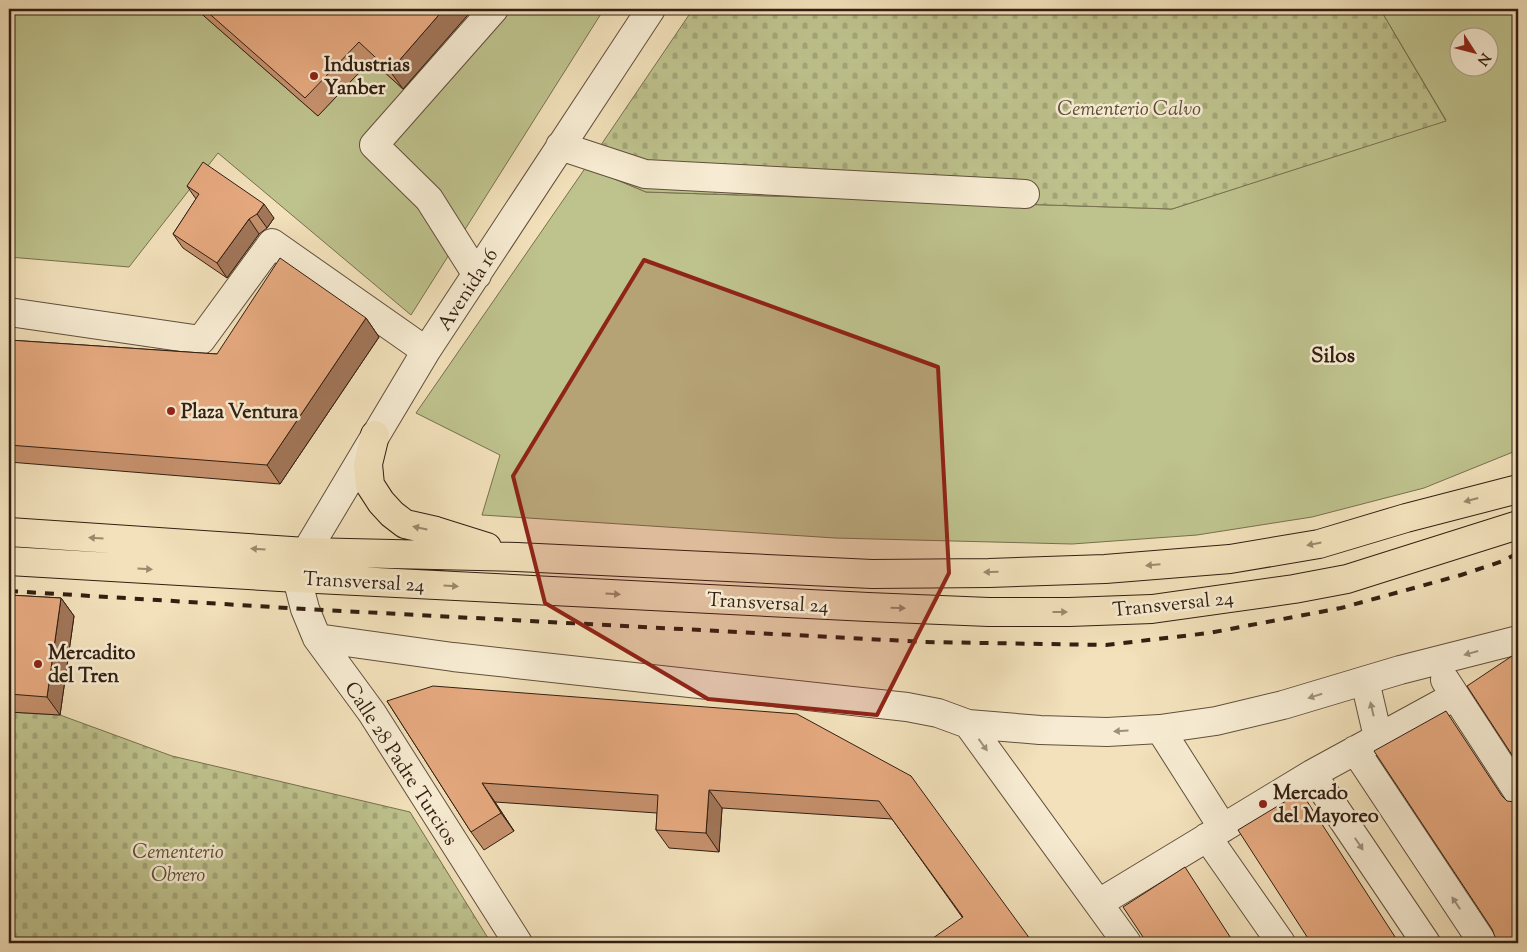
<svg xmlns="http://www.w3.org/2000/svg" width="1527" height="952" font-family="'Sorts Mill Goudy',serif">
<style>
.green{fill:#bec28d;stroke:#78704f;fill-rule:evenodd}
.cemetery{fill:url(#cemetery-stones);stroke:#78704f}
.lines{fill:none;stroke-linecap:round;stroke-linejoin:round}
.minor-casing{stroke:#624f3c;stroke-width:30}
.major-casing{stroke:#321e11;stroke-width:30}
.minor{stroke:#f7ecd3;stroke-width:28}
.major{stroke:#f2e1bb;stroke-width:28}
.rail{stroke:#321e11;stroke-width:4;stroke-dasharray:9 9;stroke-linecap:butt}
.wall{fill:#c6916d;stroke:#321e11}
.shaded-wall{fill:#a17659;stroke:#321e11}
.building{fill:#e6a97f;stroke:#321e11}
.oneway{fill:#9c896e}
.oneway2{fill:#9e8f7c}
.marked{fill:#8f2418;fill-opacity:0.2;stroke:#8f2418;stroke-width:4;stroke-linejoin:round}
.poi-dot{fill:#8f2418;stroke:#f7ecd3;stroke-width:2}
.labels{text-anchor:middle;stroke-width:5;stroke-linejoin:round;paint-order:stroke}
.poi-label{font-size:20px;font-weight:bold;fill:#321e11;stroke:#f7ecd3;text-anchor:start}
.park-label{font-size:20px;font-style:italic;fill:#5c4f36;stroke:#f7ecd3}
.street-label{font-size:20px;fill:#321e11;stroke:#f7ecd3}
.neighbourhood-label{font-size:21px;font-weight:bold;fill:#321e11;stroke:#f7ecd3}
</style>
<defs>
<pattern id="cemetery-stones" width="16" height="16" patternUnits="userSpaceOnUse" patternTransform="scale(1.25)"><rect width="16" height="16" fill="#bec28d"/><path d="M2 7V4a2 2 0 0 1 4 0v3zM10 15v-3a2 2 0 0 1 4 0v3z" fill="#a4a679"/></pattern>
</defs>
<rect width="100%" height="100%" fill="#f2e1bb"/>
<filter id="stains"><feTurbulence type="fractalNoise" baseFrequency=".004" numOctaves="4"/><feColorMatrix values="0 0 0 0 .2 0 0 0 0 .09 0 0 0 0 .02 0 0 0 .5 -.17"/></filter>
<radialGradient id="worn" r=".72"><stop offset=".6" stop-color="#630" stop-opacity="0"/><stop offset="1" stop-color="#630" stop-opacity=".3"/></radialGradient>
<!-- green -->
<path class="green" d="M9,9H196L318,116L371,60L406,92L479,9H604L411,315L218,153L129,267L9,257Z
M1380,9H1518V450L1424,488L1312,517L1197,535L1072,544L835,538L482,515L500,455L416,413L586,167L646,192L1172,209L1446,120ZM1460,38H1490V68H1460Z"/>
<!-- cemetery -->
<path class="cemetery" d="M693,9H1380L1446,121L1172,209L646,192L586,167Z
M9,712L60,715L172,756L410,812L491,943H9Z"/>
<g class="lines">
<defs>
<path id="minor" d="M560,146L645,174L1025,194
M477,275L429,199L374,145L494,9
M9,312L201,340L272,243L426,351
M317,638L453,657L907,707L938,713L968,724
M1445,680L1518,792
M1365,681L1378,737
M1160,729L1223,828
M1355,750L1483,943
M1312,774L1426,943
M1207,837L1281,943
M1099,903L1312,774L1455,696
M518,943L372,713L317,638L305,609L297,578L306,552L426,351L651,9
M1127,943L968,724L1040,730L1107,732L1160,729L1216,721L1283,705L1400,670L1518,640"/>
<path id="major" d="M375,435L368,464L370,485L381,502L392,514L405,524L436,531L487,547
M9,532L306,552L517,557L872,574L989,573L1105,569L1230,559L1319,544L1406,518L1518,489
M9,561L297,578L868,607L989,612H1069L1152,609L1294,589L1347,579L1518,525"/>
</defs>
<!-- minor casing -->
<use href="#minor" class="minor-casing"/>
<!-- major casing -->
<use href="#major" class="major-casing"/>
<!-- minor -->
<use href="#minor" class="minor"/>
<!-- major -->
<use href="#major" class="major"/>
<!-- rail -->
<path class="rail" d="M9,591L305,609L925,642L1106,645L1209,633L1341,608L1461,575L1503,561L1518,553"/>
</g>
<!-- wall -->
<path class="wall" d="M196,9H473L403,89L371,60L318,116Z
M187,186L274,218L267,228L259,234L227,278L183,248L173,234L196,199Z
M366,318L379,337L280,484L9,462V340L217,354Z
M9,595L61,598L74,616L60,715L9,712Z
M387,701L911,776L962,917L892,819L722,808L719,852L669,848L656,830L657,813L495,802L514,831L484,850L471,832Z"/>
<!-- shaded-wall -->
<path class="shaded-wall" d="M444,9H473L403,89L390,71Z
M264,204L274,218L267,228L257,214Z
M249,219L259,234L227,278L217,263Z
M366,318L379,337L280,484L267,465Z
M61,598L74,616L60,715L47,697Z
M482,783L495,802L514,831L501,813Z
M709,790L722,808L719,852L706,833Z"/>
<!-- building -->
<path class="building" d="M204,9H444L390,71L359,42L305,98Z
M203,162L264,204L257,214L249,219L217,263L173,234L199,194L187,186Z
M280,258L366,318L267,465L9,445V340L217,354Z
M9,595L61,598L47,697L9,694Z
M1518,652V764L1467,686Z
M433,686L797,714L911,776L1033,943H926L963,917L879,801L709,790L706,833L656,830L658,795L482,783L501,813L471,832L387,701Z
M1446,711L1502,796L1507,801L1515,802L1518,801V943H1499L1495,937L1492,929L1374,751Z
M1301,792L1399,943H1311L1238,830Z
M1185,867L1234,943H1147L1123,907Z"/>
<!-- one-way arrows -->
<defs><path id="oneway-solid" d="M-6-.8H1V-3.2L6.5 0L1 3.2V.8H-6Z" transform="scale(1.25)"/></defs>
<g class="oneway">
<use href="#oneway-solid" transform="translate(1471 500) rotate(165)"/>
<use href="#oneway-solid" transform="translate(420 528) rotate(-168)"/>
<use href="#oneway-solid" transform="translate(96 538) rotate(-176)"/>
<use href="#oneway-solid" transform="translate(1314 544) rotate(169)"/>
<use href="#oneway-solid" transform="translate(258 549) rotate(-176)"/>
<use href="#oneway-solid" transform="translate(1153 565) rotate(175)"/>
<use href="#oneway-solid" transform="translate(145 569) rotate(3)"/>
<use href="#oneway-solid" transform="translate(991 572) rotate(179)"/>
<use href="#oneway-solid" transform="translate(451 586) rotate(3)"/>
<use href="#oneway-solid" transform="translate(613 594) rotate(3)"/>
<use href="#oneway-solid" transform="translate(898 608) rotate(2)"/>
<use href="#oneway-solid" transform="translate(1060 612)"/>
</g>
<g class="oneway2">
<use href="#oneway-solid" transform="translate(1471 653) rotate(164)"/>
<use href="#oneway-solid" transform="translate(1315 696) rotate(163)"/>
<use href="#oneway-solid" transform="translate(1372 709) rotate(-103)"/>
<use href="#oneway-solid" transform="translate(1121 731) rotate(177)"/>
<use href="#oneway-solid" transform="translate(983 745) rotate(54)"/>
<use href="#oneway-solid" transform="translate(1359 844) rotate(56)"/>
<use href="#oneway-solid" transform="translate(1456 903) rotate(-124)"/>
</g>
<!-- marked area -->
<path class="marked" d="M644,260L938,367L949,573L877,715L708,699L545,603L513,476Z"/>
<!-- markers -->
<g class="poi-dot">
<circle cx="314" cy="76" r="5"/>
<circle cx="171" cy="411" r="5"/>
<circle cx="38" cy="664" r="5"/>
<circle cx="1263" cy="804" r="5"/>
</g>
<g class="labels">
<!-- poi labels -->
<g class="poi-label">
<text x="324" y="71">Industrias<tspan x="324" dy="23">Yanber</tspan></text>
<text x="181" y="418">Plaza Ventura</text>
<text x="48" y="659">Mercadito<tspan x="48" dy="23">del Tren</tspan></text>
<text x="1273" y="799">Mercado<tspan x="1273" dy="23">del Mayoreo</tspan></text>
</g>
<!-- park labels -->
<g class="park-label">
<text x="1129" y="115">Cementerio Calvo</text>
<text x="178" y="858">Cementerio<tspan x="178" dy="23">Obrero</tspan></text>
</g>
<!-- street labels -->
<g class="street-label">
<text transform="translate(467 289) rotate(-57)" y="7">Avenida 16</text>
<text transform="translate(364 581) rotate(3)" y="7">Transversal 24</text>
<text transform="translate(768 602) rotate(3)" y="7">Transversal 24</text>
<text transform="translate(1173 603) rotate(-6)" y="7">Transversal 24</text>
<text transform="translate(402 763) rotate(57)" y="7">Calle 28 Padre Turcios</text>
</g>
<!-- neighbourhood labels -->
<g class="neighbourhood-label">
<text x="1333" y="362">Silos</text>
</g>
</g>
<!-- margin -->
<rect width="1527" height="952" fill="none" stroke="#f2e1bb" stroke-width="30"/>
<rect x="10" y="10" width="1507" height="932" fill="none" stroke="#321e11" stroke-width="2.5"/>
<rect x="15" y="15" width="1497" height="922" fill="none" stroke="#321e11"/>
<!-- north arrow -->
<g transform="translate(1474 52) rotate(126)"><circle r="24" fill="#f7ecd3" stroke="#a89a85"/>
<path d="M0-4L9 19L0 12L-9 19Z" fill="#8f2418"/>
<text y="-8" font-size="14" font-weight="bold" text-anchor="middle" fill="#321e11">N</text>
</g>
<rect width="100%" height="100%" filter="url(#stains)"/>
<rect width="100%" height="100%" fill="url(#worn)"/>
</svg>
